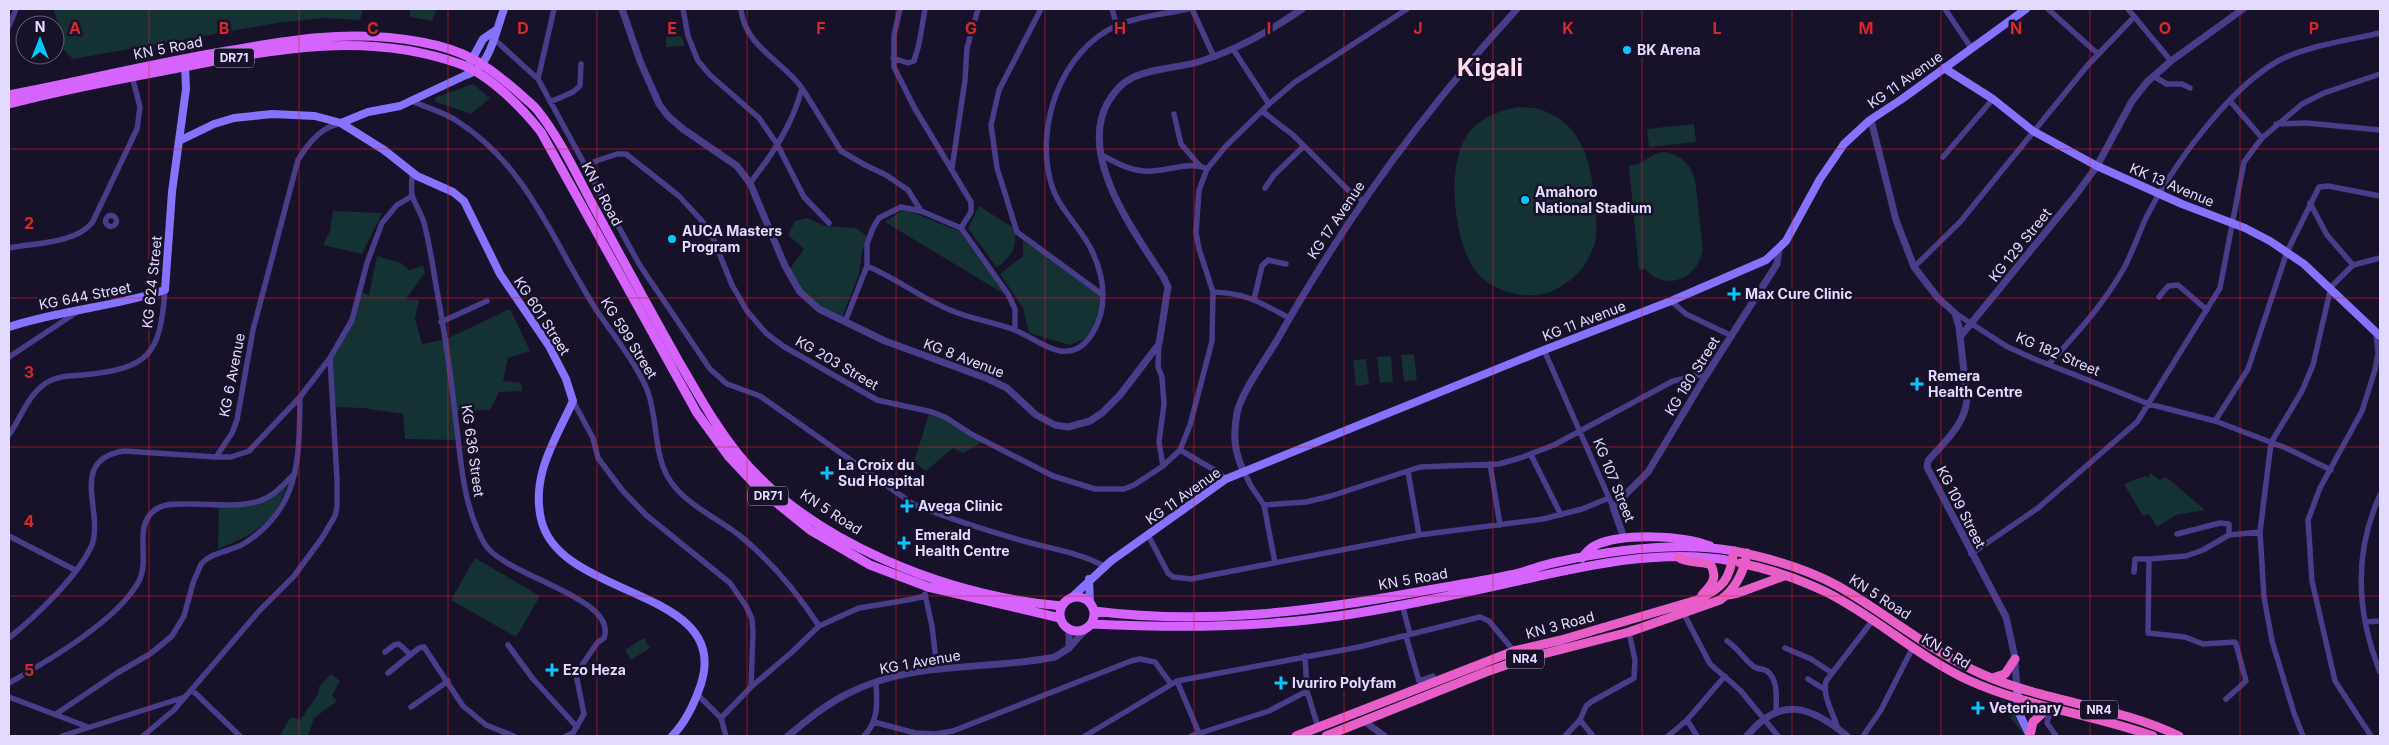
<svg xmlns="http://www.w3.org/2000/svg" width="2389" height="745" font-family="Inter,sans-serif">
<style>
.green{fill:#143134}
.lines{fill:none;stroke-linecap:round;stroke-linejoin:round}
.stream{stroke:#0c1b48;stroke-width:1}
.minor{stroke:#483d88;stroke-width:5.5}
.tertiary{stroke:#483d88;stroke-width:7}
.secondary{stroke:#8673fd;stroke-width:8}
.primary{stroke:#d563fc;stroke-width:9}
.trunk{stroke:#e85ec8;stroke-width:9}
.grid{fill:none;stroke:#d62828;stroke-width:1;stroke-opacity:0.55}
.poi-dot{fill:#0ac7fb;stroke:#18112a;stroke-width:2}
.labels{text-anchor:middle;stroke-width:5;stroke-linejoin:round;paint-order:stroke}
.shield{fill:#18112a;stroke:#a69ebe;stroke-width:1}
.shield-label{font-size:12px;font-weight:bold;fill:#e3dafe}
.street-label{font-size:14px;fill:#e3dafe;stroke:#18112a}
.poi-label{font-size:14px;font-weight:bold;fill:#e3dafe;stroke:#18112a;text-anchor:start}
.town-label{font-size:24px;font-weight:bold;fill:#fedcee;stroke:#18112a}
.grid-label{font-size:16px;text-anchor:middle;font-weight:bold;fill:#d62828;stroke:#18112a;stroke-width:5;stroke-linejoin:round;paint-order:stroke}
</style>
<rect width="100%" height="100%" fill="#18112a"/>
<!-- green -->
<path class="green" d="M54,9H363L360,20L324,18L277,23L73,59L64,50Z
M410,9H437L432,21L410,17Z
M681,36L685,46L666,47V37Z
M473,84L490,98L471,114L436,102L434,98Z
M1519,107C1526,108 1535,107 1542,110C1583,124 1591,164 1595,202C1596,218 1599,236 1592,251C1584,271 1570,283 1550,292C1541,296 1527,296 1517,294C1498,291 1481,281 1471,264C1453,232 1445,157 1472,129C1485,116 1501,110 1519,107Z
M1694,124L1696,142L1649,147L1647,129Z
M1665,152C1682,156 1690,163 1695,180L1703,249C1699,278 1666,293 1645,269L1639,270L1629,166C1643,165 1650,153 1665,152Z
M979,206L1015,229C1017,250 1012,254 997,268L968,228Z
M904,209L959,231L1006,295L885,222Z
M333,211L382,213L362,254L323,245L330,231Z
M807,218L825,226L856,228L867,236L862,252L859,274L842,317C813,303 803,300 789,270L804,249L788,235L795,221Z
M1023,240L1103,292L1093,335L1070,345L1029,333L1023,308L1000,274L1023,256Z
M377,256L401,263L409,270L423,266L425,273L406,299L419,300L415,318L422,344L446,339L510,309L530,351L508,358L503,381L521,383L522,391L499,392L490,410L453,411L457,440L405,439L403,414L363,408L333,407L330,358L347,331L360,292L369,295Z
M1414,354L1417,380L1404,381L1401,355Z
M1391,356L1393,382L1380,383L1377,357Z
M1366,359L1369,384L1356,386L1353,360Z
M929,414L942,417L981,443L963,453L953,448L926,471L914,462Z
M2150,473L2160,480L2166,477L2205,510L2176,515L2157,527L2149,514L2143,516L2124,484L2145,476L2148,478Z
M287,484C277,522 253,535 218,549L219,507L255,503Z
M475,558L540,596L516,637L451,600Z
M644,638L650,648L631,660L625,650Z
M331,674L340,681L332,695L337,701L314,718L308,736H281L280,735L291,717L300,720L319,693V687Z
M2001,699L2014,705L2028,732L2024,734L2010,718L2012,713L2002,707Z"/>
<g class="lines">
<!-- stream -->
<path class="stream" d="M839,9C832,27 851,82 859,101L872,103L880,115"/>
<!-- minor -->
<path class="minor" d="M683,9L688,36L698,61L710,75L759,118L777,144L804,197L829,223
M741,9C744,46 783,61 802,88C793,124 772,155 750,183
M900,9L894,35V67L914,107L971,202V212L961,228
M1041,9L999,90L991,125L997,168L1017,232L1103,295
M1112,9L1117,26
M1192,9L1214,57
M1945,9L1972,49
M2048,9L2098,54
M2128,9L2171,61
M9,26L16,9
M494,39L538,79L639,264L710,369L727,384L760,396L913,504C950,519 988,531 1027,542C1053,549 1080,553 1104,566
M1233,49L1269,104
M893,58L908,63L914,61L919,44L925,9
M2153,76L2167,84H2182L2190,88
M538,79L554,9
M802,88L841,151L865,165L886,175L908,190L921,211
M412,101C427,108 444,112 457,121C529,167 553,243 597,311C614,336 633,359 646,387C659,417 652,455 671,482C687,505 717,518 739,535C771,561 797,592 819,626
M2230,101L2262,138
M550,102L573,92L580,86L581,64
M1262,111L1293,135L1348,190L1363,201
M1174,114L1181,144L1200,166
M2276,124L2306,123L2380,130
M1100,154C1114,162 1129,170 1144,171C1163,173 1191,160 1207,169
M1943,157L1993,99
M584,165L617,154H626L679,196L702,221L713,238L732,285L747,311L766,333L783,346L877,400L932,412L945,417L971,434L1053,476L1095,489H1124L1134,485L1163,466L1180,450L1190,425L1206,364L1212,341L1213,292L1199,249L1196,233L1199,190L1207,169L1226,146L1269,104L1295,82L1407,9
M952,168L965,80L967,48L978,9
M412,173C412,180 411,189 412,195C415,205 422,214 424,223C430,245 433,268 437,291C445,334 451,378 456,422C462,466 462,502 484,543C502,576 619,597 604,638L597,643L576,674L584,714L573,733L566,736
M1265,188L1274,175L1304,146
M2310,203L2327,235L2353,265
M105.5 221a5.5 5.5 0 1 1 11 0a5.5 5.5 0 1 1-11 0Z
M961,228L1008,294L1015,309V330
M9,248C34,243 74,244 92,223L137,129L140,107L132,76
M867,266C896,278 921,298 950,310C971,319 994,322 1015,330C1030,336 1044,348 1060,351C1089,355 1103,319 1103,295C1103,280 1098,264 1092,251C1081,227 1058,209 1051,183C1035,125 1061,50 1118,25C1140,16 1165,14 1188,9
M1914,267L1960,222L2087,66L2134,17
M1213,292C1247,293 1261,303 1289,318
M2159,297L2168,286L2178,285L2207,310
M1254,299L1262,266L1268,260L1286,264
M1671,301L1686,314L1732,336
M1955,313L2006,346L2032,358L2149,404L2215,421L2286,448L2331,470
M441,322L487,301
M845,322L867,266V244L873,228L879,218L901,207L921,211L961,228
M1159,344L1158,367L1162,377L1164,404L1159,442L1163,466
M1544,350L1613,507
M9,357L77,312
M2049,364C2076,334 2104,304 2124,268C2132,253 2138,236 2145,220C2170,169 2228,89 2278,61C2306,46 2349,40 2380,33
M573,401L593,438L598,458L622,490L646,515L730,583L746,606L752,619L753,633L751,687L721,718
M2215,421L2248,369L2287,252L2319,187L2328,186L2380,196
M9,435C21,418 27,396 46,383C57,376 70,376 83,375C149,368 160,356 165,290
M1180,450L1216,471L1226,479
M1531,455L1561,515
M216,457H231L249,451L300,397L330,358L352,320L367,263L382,223L397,205L412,196
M1490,464L1500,525
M1408,471L1419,535
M1244,472L1251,486L1264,505L1275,563
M2380,495C2353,554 2357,614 2380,672
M1264,505L1306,502L1331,496L1420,467L1499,464L1520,458L1554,445L1673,381L1699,375L1705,377
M2177,534L2220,523L2229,524V535
M1148,535L1168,573L1173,577L1191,579L1419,535L1543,519L1582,509L1609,498
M9,536L75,570
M1971,554L2038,508L2137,422L2220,288L2244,162L2262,138L2302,104L2324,93L2380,74
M2149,559L2186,556L2203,550L2229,535L2260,532
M2134,572L2135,559H2149L2148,633L2185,637L2203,644L2235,642L2236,644L2246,681L2226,699
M925,594L932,626L937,669
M1402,604L1410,634
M1684,614L1710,664L1740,690L1778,736
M2365,622L2380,621
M1406,636L1419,681L1433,676L1435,681
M9,638C35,617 77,577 91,547C106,514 66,460 124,451L216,457L232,433L237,420L253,330L298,160C307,145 320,127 339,124
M1727,641C1738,648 1743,658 1753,666C1757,670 1763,668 1767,671C1779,680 1776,700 1776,713
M508,645L533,679L577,727
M1785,648L1811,659L1832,673
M385,652L394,645L399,644L411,655
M1305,656L1307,691L1318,727
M388,673L419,648L424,647L463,706L486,725L514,736
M1808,679L1824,689
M1177,681L1199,733
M9,683C48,661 118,620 139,581C151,558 131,523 158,508C167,503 178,504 188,504C214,503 250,511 273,494C281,488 288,480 295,473
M751,687L792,652L819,626L859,608L908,600L925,596
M192,690L240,736
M698,695L721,718L726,736
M9,697L88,727
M411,707L448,681
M2055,709L2048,718L2047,723L2056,736
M56,714L117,673L150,654L172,636L184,616L193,583L201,564C213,551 231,552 245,543C301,507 299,457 300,397
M1580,720L1593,736
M1687,720L1697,736
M874,722L915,733L936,734L953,731L1131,661L1140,659L1155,662L1171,684
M1838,729C1834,714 1822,697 1826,681L1873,620
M62,736L185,697
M143,736L174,710L260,610L294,576L322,538L335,516L337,507V479L330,358
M864,736C879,721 877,702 876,682
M1085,736L1177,681L1359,647L1480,617L1489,621L1514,651
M1191,736L1269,711L1307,691
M1565,736L1580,720L1586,706L1591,702L1634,678L1635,660L1629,632
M1668,736L1687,720L1725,676
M1863,736L1881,710L1913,647
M2303,736L2294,713L2272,641L2264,597L2260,532L2271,443L2302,391L2313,365L2331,287L2353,265L2380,258
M2371,736L2335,681L2312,581L2308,520L2320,488L2362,411L2375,370L2378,353L2376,333"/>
<!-- tertiary -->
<path class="tertiary" d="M622,9L640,61L659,104L668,116L683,129L737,166L750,183L785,266L800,292L819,309L885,341L986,378L1007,388L1036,415L1055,425L1068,427L1090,421L1102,413L1120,395L1159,344L1168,287L1164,278C1135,233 1077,156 1108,102C1114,92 1121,83 1132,78C1152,68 1177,68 1198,62C1235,51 1270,31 1302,9
M1871,120L1896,220L1914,267L1938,298L1955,313L1959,327L1967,399C1965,425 1944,442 1928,461L1927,467L2006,617L2014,653L2017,687
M1960,337L2075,196L2097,166L2132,101L2147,82L2171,61L2243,9
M1244,472C1234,452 1233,435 1237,413C1241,393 1266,359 1277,340C1344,221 1425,109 1517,9
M1624,538L1613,507L1648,472L1705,377L1777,264L1779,250
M1069,629V648
M1364,721L1384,736
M788,736C806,721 825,705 847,694C911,660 986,671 1055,657L1069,648L1088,627
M1747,736C1780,695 1811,706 1847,736"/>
<!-- secondary -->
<path class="secondary" d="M470,63L483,39L496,30
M1944,68L1993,99L2033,131L2097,166L2182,204L2245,228L2270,241L2304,264L2380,336
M341,123L368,112L400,106L466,75C490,69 496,30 504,9
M179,141L214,124L234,118L272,114L315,116L341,123L384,150L417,176L453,192L464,201L500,274L549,346L566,379L573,401C556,439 531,474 541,519C559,600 732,587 701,684C695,702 685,723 672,736
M9,327C60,310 114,307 165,290L172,192L186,89L185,66
M1089,579L1090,603
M1071,598L1111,561L1226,479L1544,350L1671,301L1766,260L1786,241L1820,179L1844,144L1870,120L1902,99L2026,9
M2017,687L2019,713L2030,736"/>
<!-- primary -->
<path class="primary" d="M9,95C76,82 143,66 210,54C281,41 349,28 421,42C465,50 486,64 519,93C525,99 533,104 538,111C561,140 577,176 595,209C622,259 650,310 678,360C697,392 715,426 739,455C812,544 949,596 1062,606
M9,104C61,90 115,80 168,70C267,51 362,29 460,64C490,75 522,108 541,132L697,413L729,457L758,488L810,530L870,565L928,587L1060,618
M1582,558C1586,552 1590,548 1596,545C1623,533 1683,535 1710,546
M1060 614a17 17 0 1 1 34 0a17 17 0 1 1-34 0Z
M1094,611C1203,625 1309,612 1417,592C1448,586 1479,582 1510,575C1526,572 1541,565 1557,562C1613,550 1677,541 1734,551
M1091,624C1178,628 1265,628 1352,614C1403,606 1454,595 1504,584C1576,568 1659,547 1732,561"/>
<!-- trunk -->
<path class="trunk" d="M1678,557C1687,564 1700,560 1711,565C1718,579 1711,585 1702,595
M1740,563C1769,569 1799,579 1826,592C1876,617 1917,656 1968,680C2027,707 2092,714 2153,736
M1728,595L1738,593L1784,576
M1992,678L2005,674L2015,659
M2030,735L2033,722L2048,708
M1296,736L1514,651L1561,640L1697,600C1723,588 1730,580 1734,551C1769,558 1807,569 1838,586C1887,614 1931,652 1984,675C2046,702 2117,706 2179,736
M1326,736L1486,672L1520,660L1629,632L1720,600C1735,590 1744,572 1747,553"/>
</g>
<!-- grid -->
<path class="grid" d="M149,9V736M299,9V736M448,9V736M597,9V736M747,9V736M896,9V736M1045,9V736M1194,9V736M1344,9V736M1493,9V736M1642,9V736M1792,9V736M1941,9V736M2090,9V736M2240,9V736M9,149H2380M9,298H2380M9,447H2380M9,596H2380"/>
<!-- markers -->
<g class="poi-dot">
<circle cx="1627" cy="50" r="5"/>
<circle cx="1525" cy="200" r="5"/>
<circle cx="672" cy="239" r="5"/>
<path d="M1731.5 286.5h5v5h5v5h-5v5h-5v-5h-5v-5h5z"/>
<path d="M1914.5 376.5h5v5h5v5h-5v5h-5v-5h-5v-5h5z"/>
<path d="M824.5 465.5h5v5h5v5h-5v5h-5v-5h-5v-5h5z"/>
<path d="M904.5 498.5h5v5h5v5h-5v5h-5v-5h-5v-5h5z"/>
<path d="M901.5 535.5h5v5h5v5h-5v5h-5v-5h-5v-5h5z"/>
<path d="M549.5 662.5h5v5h5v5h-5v5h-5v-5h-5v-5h5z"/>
<path d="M1278.5 675.5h5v5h5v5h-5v5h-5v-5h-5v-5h5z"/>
<path d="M1975.5 700.5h5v5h5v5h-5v5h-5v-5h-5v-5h5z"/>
</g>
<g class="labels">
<!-- shield labels -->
<g class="shield">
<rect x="214" y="48.5" width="40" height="19" rx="4"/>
<rect x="748" y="486.5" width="40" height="19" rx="4"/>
<rect x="1506" y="649.5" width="38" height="19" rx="4"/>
<rect x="2080" y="700.5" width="38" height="19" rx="4"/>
</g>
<g class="shield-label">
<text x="234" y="62">DR71</text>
<text x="768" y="500">DR71</text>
<text x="1525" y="663">NR4</text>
<text x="2099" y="714">NR4</text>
</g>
<!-- street labels -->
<g class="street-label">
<text transform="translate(168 48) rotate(-11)" y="5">KN 5 Road</text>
<text transform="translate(1905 80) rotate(-35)" y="5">KG 11 Avenue</text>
<text transform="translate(2172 185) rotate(23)" y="5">KK 13 Avenue</text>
<text transform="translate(602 194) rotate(62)" y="5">KN 5 Road</text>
<text transform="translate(1336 220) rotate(-56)" y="5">KG 17 Avenue</text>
<text transform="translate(2020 245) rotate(-51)" y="5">KG 129 Street</text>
<text transform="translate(152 282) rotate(-84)" y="5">KG 624 Street</text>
<text transform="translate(85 296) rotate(-11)" y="5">KG 644 Street</text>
<text transform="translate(542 316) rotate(57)" y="5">KG 601 Street</text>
<text transform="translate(1584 321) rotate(-21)" y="5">KG 11 Avenue</text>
<text transform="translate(629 338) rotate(58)" y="5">KG 599 Street</text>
<text transform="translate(2058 354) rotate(23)" y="5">KG 182 Street</text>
<text transform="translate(964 358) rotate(21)" y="5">KG 8 Avenue</text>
<text transform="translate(837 363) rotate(30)" y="5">KG 203 Street</text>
<text transform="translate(232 375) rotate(-79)" y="5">KG 6 Avenue</text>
<text transform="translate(1692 376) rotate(-58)" y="5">KG 180 Street</text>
<text transform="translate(473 451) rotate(82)" y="5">KG 636 Street</text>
<text transform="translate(1614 480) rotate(68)" y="5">KG 107 Street</text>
<text transform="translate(1183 496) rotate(-35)" y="5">KG 11 Avenue</text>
<text transform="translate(1961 507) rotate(63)" y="5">KG 109 Street</text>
<text transform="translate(831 512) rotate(33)" y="5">KN 5 Road</text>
<text transform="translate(1413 579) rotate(-10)" y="5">KN 5 Road</text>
<text transform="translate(1880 597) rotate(33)" y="5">KN 5 Road</text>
<text transform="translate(1560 625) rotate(-15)" y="5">KN 3 Road</text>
<text transform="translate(1946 651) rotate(31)" y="5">KN 5 Rd</text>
<text transform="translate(920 662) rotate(-10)" y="5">KG 1 Avenue</text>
</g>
<!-- poi labels -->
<g class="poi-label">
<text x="1637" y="55">BK Arena</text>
<text x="1535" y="197">Amahoro<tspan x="1535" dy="16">National Stadium</tspan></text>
<text x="682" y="236">AUCA Masters<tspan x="682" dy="16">Program</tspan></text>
<text x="1745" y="299">Max Cure Clinic</text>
<text x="1928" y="381">Remera<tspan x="1928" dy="16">Health Centre</tspan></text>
<text x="838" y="470">La Croix du<tspan x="838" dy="16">Sud Hospital</tspan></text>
<text x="918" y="511">Avega Clinic</text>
<text x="915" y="540">Emerald<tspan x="915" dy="16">Health Centre</tspan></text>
<text x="563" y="675">Ezo Heza</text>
<text x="1292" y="688">Ivuriro Polyfam</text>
<text x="1989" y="713">Veterinary</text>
</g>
<!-- town labels -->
<g class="town-label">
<text x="1490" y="76">Kigali</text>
</g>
</g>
<g class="grid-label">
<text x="75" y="34">A</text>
<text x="224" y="34">B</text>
<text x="373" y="34">C</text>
<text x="523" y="34">D</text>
<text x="672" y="34">E</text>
<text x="821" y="34">F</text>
<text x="971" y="34">G</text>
<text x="1120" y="34">H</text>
<text x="1269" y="34">I</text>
<text x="1418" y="34">J</text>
<text x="1568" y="34">K</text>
<text x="1717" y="34">L</text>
<text x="1866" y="34">M</text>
<text x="2016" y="34">N</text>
<text x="2165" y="34">O</text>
<text x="2314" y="34">P</text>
<text x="29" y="229">2</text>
<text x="29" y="378">3</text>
<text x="29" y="527">4</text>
<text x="29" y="676">5</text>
</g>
<!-- border -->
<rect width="2389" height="745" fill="none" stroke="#e3dafe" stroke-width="20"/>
<!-- north arrow -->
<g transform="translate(40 40)"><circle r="24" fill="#18112a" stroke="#69617f"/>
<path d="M0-4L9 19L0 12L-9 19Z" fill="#0ac7fb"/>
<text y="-8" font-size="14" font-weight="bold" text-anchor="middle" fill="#e3dafe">N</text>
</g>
</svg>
